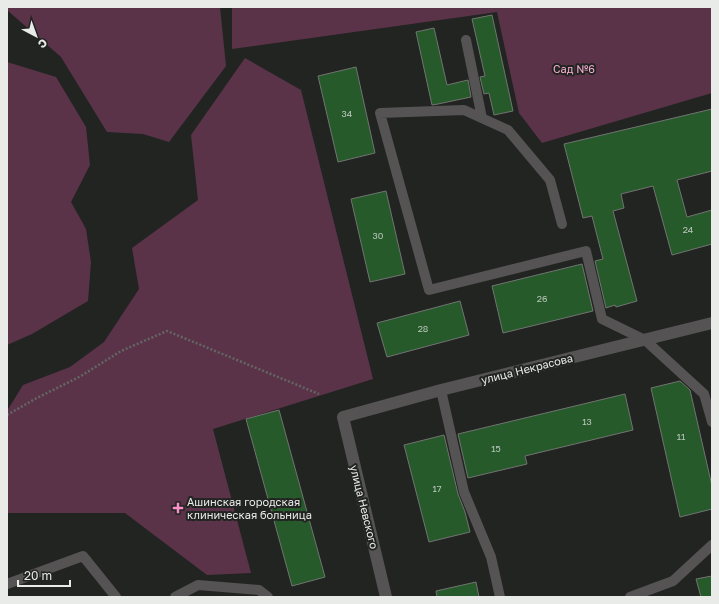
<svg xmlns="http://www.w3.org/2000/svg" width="719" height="604" font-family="'Golos Text',sans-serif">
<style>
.green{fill:#5a3348}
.building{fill:#275a2b;stroke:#717471}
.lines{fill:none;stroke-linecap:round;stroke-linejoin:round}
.path{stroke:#646664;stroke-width:2.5;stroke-dasharray:2 2;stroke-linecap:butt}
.lane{stroke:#555354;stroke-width:10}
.street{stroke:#555354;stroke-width:12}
.poi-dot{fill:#f98fc9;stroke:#222422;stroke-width:1.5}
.labels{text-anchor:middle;stroke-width:4;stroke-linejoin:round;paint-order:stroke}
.number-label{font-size:9px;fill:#b8c7ba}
.park-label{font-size:11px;fill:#f8aed4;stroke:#222422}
.street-label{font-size:11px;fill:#e9ebe9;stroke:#222422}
.poi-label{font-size:11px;fill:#e9ebe9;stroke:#222422;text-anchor:start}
</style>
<rect width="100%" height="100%" fill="#222422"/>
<!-- green -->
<path class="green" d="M7,7H220L226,66L169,142L143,134L107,132L61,57L7,10Z
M232,7H712V93L542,143L519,113L497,12L232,49Z
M245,58L301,90L373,379L213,429L251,573L207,575L125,513H7V411L23,385L70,367L104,342L139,289L132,248L198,200L191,135Z
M7,62L56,77L86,127L90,165L71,202L86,229L91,262L88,301L32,334L7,345Z"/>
<!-- building -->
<path class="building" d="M492,15L513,111L494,115L489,93L484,94L480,77L485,76L472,19Z
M434,28L447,85L468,80L471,97L438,104L432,105L416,32Z
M356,67L375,153L338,162L318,76Z
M712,109V171L677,180L687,217L712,210V244L672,255L653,186L621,194L624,208L613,211L637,301L616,307L615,305L606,308L595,261L603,259L592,216L583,218L564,144Z
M386,191L405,274L370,282L351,199Z
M582,264L593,311L503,333L492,286Z
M460,301L469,335L387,357L377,323Z
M680,381L690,390L712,486V509L680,517L651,388Z
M625,394L633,430L525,456L527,464L468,478L458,434Z
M279,410L325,577L292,586L246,419Z
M444,435L458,494L465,512L470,532L429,542L404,445Z
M712,576V597H701L696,579Z
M476,582L479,597H437L436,591Z"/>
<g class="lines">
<!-- path -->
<path class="path" d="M7,415L35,399L81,376L121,351L167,331L319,394"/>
<!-- lane -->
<path class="lane" d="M466,40L482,118
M562,224L550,180L508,130L464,110L380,113L429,290L586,251L602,319L645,340L704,394L712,422
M441,390L464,492L491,557L500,597
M7,584L83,556L116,597
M175,597L198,585L259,590L268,597
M630,597L673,581L712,545"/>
<!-- street -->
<path class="street" d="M386,597L343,417L441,390L712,323"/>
</g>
<!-- markers -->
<path class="poi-dot" d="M176 502h4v4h4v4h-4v4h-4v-4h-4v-4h4z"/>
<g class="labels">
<!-- number labels -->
<g class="number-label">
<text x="347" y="117">34</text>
<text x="688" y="233">24</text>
<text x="378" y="239">30</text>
<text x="542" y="302">26</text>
<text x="423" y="332">28</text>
<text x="587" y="425">13</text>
<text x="681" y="440">11</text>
<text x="496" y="452">15</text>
<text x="437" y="492">17</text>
</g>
<!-- park labels -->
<g class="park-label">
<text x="574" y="73">Сад №6</text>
</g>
<!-- street labels -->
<g class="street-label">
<text transform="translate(527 369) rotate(-14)" y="4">улица Некрасова</text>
<text transform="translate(364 507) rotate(76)" y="4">улица Невского</text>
</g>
<!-- poi labels -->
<g class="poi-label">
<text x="187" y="506">Ашинская городская<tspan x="187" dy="13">клиническая больница</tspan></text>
</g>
</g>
<!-- border -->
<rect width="719" height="604" fill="none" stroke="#e9ebe9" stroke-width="16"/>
<!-- north arrow -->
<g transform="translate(36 36) rotate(139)" stroke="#222422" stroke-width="3" paint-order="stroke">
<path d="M0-3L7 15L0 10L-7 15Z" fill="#e9ebe9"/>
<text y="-6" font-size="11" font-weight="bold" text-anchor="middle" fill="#e9ebe9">С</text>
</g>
<!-- scale -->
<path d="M18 580v6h52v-6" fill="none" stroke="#e9ebe9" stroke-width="2"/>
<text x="24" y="580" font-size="12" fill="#e9ebe9" stroke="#222422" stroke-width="3" paint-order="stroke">20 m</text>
</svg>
